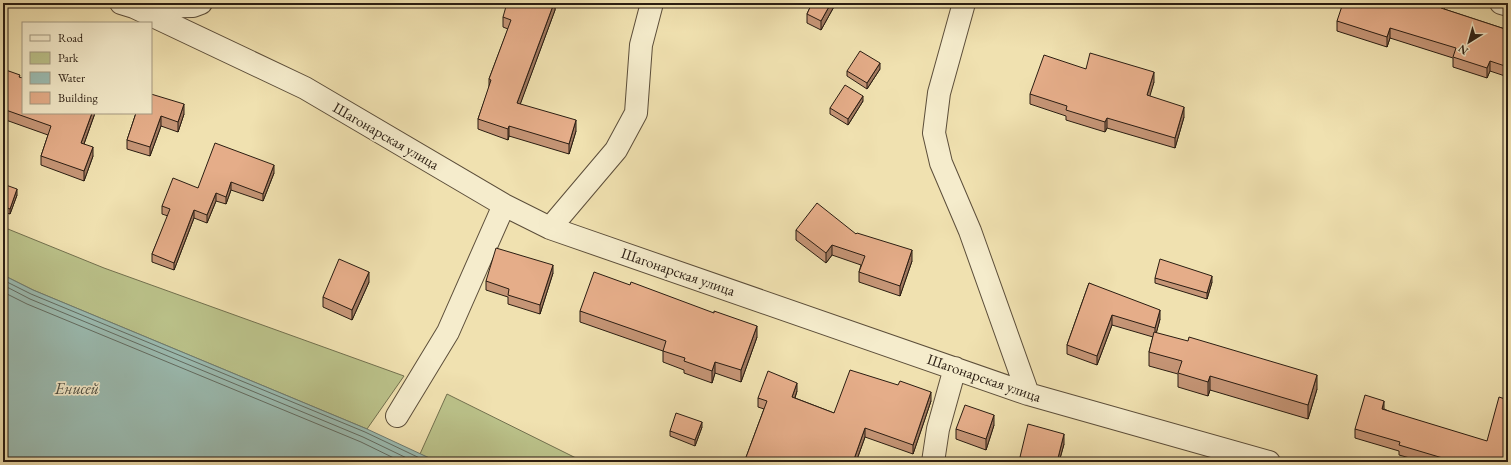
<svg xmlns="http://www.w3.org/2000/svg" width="1511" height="465" font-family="'EB Garamond',serif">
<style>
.green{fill:#bbc28a;stroke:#72704e}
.water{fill:#9bbcb2;stroke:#6e7c72}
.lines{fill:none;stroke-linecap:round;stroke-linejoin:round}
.shore{stroke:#626c62;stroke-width:1}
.minor-casing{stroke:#5c4e3a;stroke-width:24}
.minor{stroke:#f5eccc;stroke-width:22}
.wall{fill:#c59576;stroke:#2a1d12}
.shaded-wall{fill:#a07960;stroke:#2a1d12}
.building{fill:#e5ad89;stroke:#2a1d12}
.labels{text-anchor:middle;stroke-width:3.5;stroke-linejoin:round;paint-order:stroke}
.street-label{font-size:15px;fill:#2a1d12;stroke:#f5eccc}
.water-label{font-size:16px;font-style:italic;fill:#4c4d42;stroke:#f5eccc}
</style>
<rect width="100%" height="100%" fill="#f0e1b0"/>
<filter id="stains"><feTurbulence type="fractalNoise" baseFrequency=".005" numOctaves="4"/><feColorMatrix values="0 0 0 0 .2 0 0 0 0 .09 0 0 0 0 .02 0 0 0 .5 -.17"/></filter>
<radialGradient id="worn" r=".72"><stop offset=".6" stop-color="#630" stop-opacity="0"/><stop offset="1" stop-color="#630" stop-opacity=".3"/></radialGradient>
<!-- green -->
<path class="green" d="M3,227L104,268L404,376L367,429L33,290L3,275Z
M447,394L584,462H438L420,454Z"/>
<!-- water -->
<path class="water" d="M3,275L33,290L367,429L438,462H3Z"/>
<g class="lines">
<!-- shore -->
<path class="shore" d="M3,280L31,294L365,432L428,462
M3,285L30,299L363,437L415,462
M3,292L27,304L361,442L402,462"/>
<defs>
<path id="minor" d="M121,3L134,7L305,88L504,205L550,228L1028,394L1269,462
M964,3L939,93L934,133L941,163L970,231L1028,394
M1501,3L1508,5
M137,7L193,6L201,3
M550,228L616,150L636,113L641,45L652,3
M397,416L448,332L504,205
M933,462L938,429L955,368"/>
</defs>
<!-- minor casing -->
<use href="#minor" class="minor-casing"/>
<!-- minor -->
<use href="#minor" class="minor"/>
</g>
<!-- wall -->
<path class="wall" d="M555,3V10L520,104L576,131L569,154L509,136L508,140L478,129V119L489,88V79L508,29L503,27V17Z
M812,3H836L821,30L807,23V14Z
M1445,3L1444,9L1508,30V77L1490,71L1487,78L1453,67V58L1390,38L1387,47L1337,31V21Z
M3,69L20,77L23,113H95L84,144L93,156L84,181L41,165V156L48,135L3,119Z
M880,69L867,89L847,76V71Z
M1086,69L1154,82L1149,96L1184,117L1175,148L1107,128L1105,132L1066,120V116L1030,104V94Z
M863,101L848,125L830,114V108Z
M136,113L184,114L178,132L161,126L150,156L127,149V140Z
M274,173L263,201L231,190L226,204L216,201L207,223L194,218L174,270L152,262V254L168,216L162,214V206L198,188Z
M3,184L17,195L10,214L3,212Z
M796,230L856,234L912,261L900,296L859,282V272L861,265L832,255L826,263L796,240Z
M553,273L540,314L508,304V297L486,290V281Z
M1155,278L1212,282L1207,299L1155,283Z
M369,282L352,320L323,307V297Z
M1089,283L1160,319L1156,333L1317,389L1308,419L1210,390L1208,396L1178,387V374L1149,366V352L1153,337L1112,325L1097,365L1067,354V345Z
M580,311L757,337L741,382L715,373L712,383L684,373V370L663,362V351L580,322Z
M797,391L795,398L834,413L931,401L913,454L865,437L856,462H745V460L764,409L758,407V398Z
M1384,409L1508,462H1424L1399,455V451L1355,438V429Z
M994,425L986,450L956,439V429Z
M702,427L695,446L670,436V431Z
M1064,444L1059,462H1020V457Z"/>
<!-- shaded-wall -->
<path class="shaded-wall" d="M554,3H555V10L517,113V103Z
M831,3H836L821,30V21Z
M1443,3H1445V7L1441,18V8Z
M1390,28V38L1387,47V37Z
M1490,61V71L1487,78V68Z
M880,63V69L867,89V83Z
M1154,72V82L1147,106V95Z
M863,96V101L848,125V119Z
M184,104V114L178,132V122Z
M1184,107V117L1175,148V138Z
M92,113H95L81,152V143Z
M161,116V126L150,156V147Z
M1107,118V128L1105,132V122Z
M576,120V131L569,154V144Z
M509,126V136L508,140V129Z
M93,147V156L84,181V171Z
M274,165V173L263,201V194Z
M231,182V190L226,204V197Z
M17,189V195L10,214V209Z
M216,193V201L207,223V215Z
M194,210V218L174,270V263Z
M832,245V255L826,263V253Z
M912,250V261L900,296V286Z
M553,265V273L540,314V305Z
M369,272V282L352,320V310Z
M1212,276V282L1207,299V293Z
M1160,310V319L1155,338V328Z
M1112,315V325L1097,365V356Z
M757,326V337L741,382V370Z
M715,362V373L712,383V371Z
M1317,375V389L1308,419V405Z
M1210,376V390L1208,396V382Z
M797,383V391L792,406V397Z
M931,392V401L913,454V445Z
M1384,401V410L1382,409Z
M994,415V425L986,450V439Z
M702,422V427L695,446V440Z
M865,428V437L856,462H853Z
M1064,434V444L1059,462H1057Z"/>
<!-- building -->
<path class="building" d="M507,3H554L517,103L576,120L569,144L509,126L508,129L478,119L491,80L489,79L511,20L503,17Z
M812,3H831L821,21L807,14Z
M1343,3H1443L1441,8L1508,30V67L1490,61L1487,68L1453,57L1456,48L1390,28L1387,37L1337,21Z
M860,51L880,63L867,83L847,71Z
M1090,53L1154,72L1147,95L1184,107L1175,138L1107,118L1105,122L1066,110L1067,106L1030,94L1044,55L1086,69Z
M3,69L20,75L19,77L23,78V113H92L81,143L93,147L84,171L41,156L51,126L3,109Z
M845,85L863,96L848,119L830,108Z
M151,94L184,104L178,122L161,116L150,147L127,140L136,113H151Z
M215,143L274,165L263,194L231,182L226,197L216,193L207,215L194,210L174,263L152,254L170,209L162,206L173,178L198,188Z
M3,184L17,189L10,209L3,206Z
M817,203L856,234L857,233L912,250L900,286L859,272L865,256L832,245L826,253L796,230Z
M496,248L553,265L540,305L508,295L509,289L486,281Z
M339,259L369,272L352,310L323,297Z
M1160,259L1212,276L1207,293L1155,278Z
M594,272L630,285L631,282L714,313V311L757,326L741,370L715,362L712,371L684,361L685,358L663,351L666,341L580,311Z
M1089,283L1160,310L1155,328L1112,315L1097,356L1067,345Z
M1154,332L1188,341L1189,337L1317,375L1308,405L1210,376L1208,382L1178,373L1182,361L1149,352Z
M850,370L898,385L900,381L931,392L913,445L865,428L853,462H749L745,460L767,401L758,398L768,371L797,383L792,397L834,413Z
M1365,395L1384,401L1382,409L1487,441L1499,397L1508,400V462H1456L1399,445L1400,442L1355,429Z
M965,405L994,415L986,439L956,429Z
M676,413L702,422L695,440L670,431Z
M1028,424L1064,434L1057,462H1039L1020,457Z"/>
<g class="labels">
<!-- street labels -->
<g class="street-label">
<text transform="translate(386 136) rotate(30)" y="5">Шагонарская улица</text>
<text transform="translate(678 272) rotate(19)" y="5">Шагонарская улица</text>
<text transform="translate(984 378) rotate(19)" y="5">Шагонарская улица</text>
</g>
<!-- water labels -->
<g class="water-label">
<text x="77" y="394">Енисей</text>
</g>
</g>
<!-- margin -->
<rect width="1511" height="465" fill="none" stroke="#f0e1b0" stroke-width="16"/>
<rect x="4" y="4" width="1503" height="457" fill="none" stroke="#2a1d12" stroke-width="2"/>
<rect x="8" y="8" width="1495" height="449" fill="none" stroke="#2a1d12"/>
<!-- legend -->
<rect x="22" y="22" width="130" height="92" fill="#f5eccc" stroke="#a49982"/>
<rect x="30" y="35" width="20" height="6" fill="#f5eccc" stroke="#a49982"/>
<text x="58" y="42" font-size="12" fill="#2a1d12">Road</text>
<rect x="30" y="52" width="20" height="12" fill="#bbc28a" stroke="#a49982"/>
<text x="58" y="62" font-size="12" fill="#2a1d12">Park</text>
<rect x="30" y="72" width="20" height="12" fill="#9bbcb2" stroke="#a49982"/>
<text x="58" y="82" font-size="12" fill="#2a1d12">Water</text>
<rect x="30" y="92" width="20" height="12" fill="#e5ad89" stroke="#a49982"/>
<text x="58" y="102" font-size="12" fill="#2a1d12">Building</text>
<!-- north arrow -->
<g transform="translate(1469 42) rotate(217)" stroke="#f5eccc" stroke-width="3" paint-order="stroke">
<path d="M0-3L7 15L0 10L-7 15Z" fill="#2a1d12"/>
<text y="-6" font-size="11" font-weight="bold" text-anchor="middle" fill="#2a1d12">N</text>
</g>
<rect width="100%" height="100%" filter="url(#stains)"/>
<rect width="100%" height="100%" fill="url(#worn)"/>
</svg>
